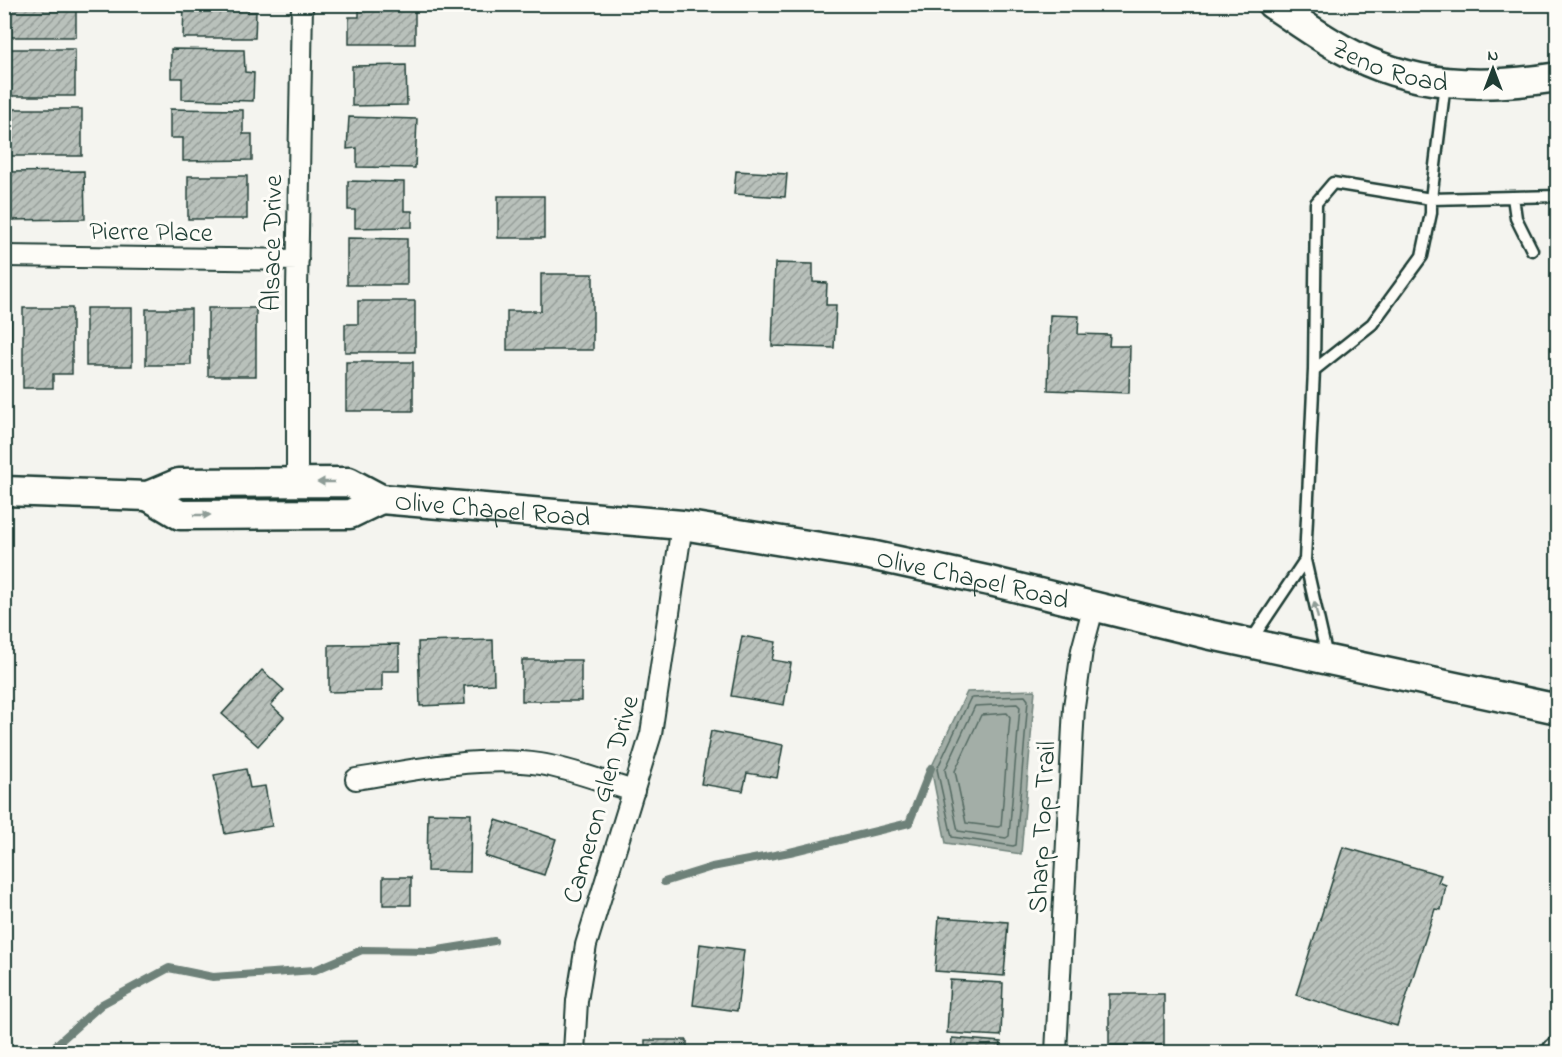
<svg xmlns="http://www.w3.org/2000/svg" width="1562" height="1057" font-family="'Indie Flower',sans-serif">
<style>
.water{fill:#a3aea7;stroke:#6e8179;stroke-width:1.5}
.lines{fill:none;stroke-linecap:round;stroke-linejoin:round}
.shore{stroke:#546a62;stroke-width:1.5}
.stream{stroke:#6e8179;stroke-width:8}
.building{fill:url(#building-hatch);stroke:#1f3d34;stroke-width:1.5}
.lane-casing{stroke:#1f3d34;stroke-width:15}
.street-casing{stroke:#1f3d34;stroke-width:24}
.secondary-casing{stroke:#1f3d34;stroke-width:33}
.lane{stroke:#fdfcf7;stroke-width:10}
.street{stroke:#fdfcf7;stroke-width:20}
.secondary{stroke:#fdfcf7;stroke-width:28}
.oneway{fill:#8e9c96}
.labels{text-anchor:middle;stroke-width:6;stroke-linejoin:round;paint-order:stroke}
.street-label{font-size:27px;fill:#1f3d34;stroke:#fdfcf7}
</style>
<defs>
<pattern id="building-hatch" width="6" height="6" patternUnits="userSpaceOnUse" patternTransform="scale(1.5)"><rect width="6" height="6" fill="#b9c1bb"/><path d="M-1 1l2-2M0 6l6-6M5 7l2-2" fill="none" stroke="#969e99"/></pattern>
</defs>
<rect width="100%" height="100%" fill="#f4f4ef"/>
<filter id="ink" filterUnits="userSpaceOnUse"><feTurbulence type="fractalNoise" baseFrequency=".0167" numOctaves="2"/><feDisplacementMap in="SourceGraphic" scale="12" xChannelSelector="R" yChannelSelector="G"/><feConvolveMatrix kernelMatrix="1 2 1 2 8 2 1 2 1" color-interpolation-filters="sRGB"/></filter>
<g filter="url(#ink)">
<!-- water -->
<path class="water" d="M1035,690L1021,854L946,843L931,768L967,692Z"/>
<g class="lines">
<!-- shore -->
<path class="shore" d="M1025,696L1028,700L1016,845L1013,846L952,837L937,769L970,699L972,698Z
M1017,704L1020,707L1009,836L1006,838L958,831L945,770L975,706Z
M1007,713L1010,717L1001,826L998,827L966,823L955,771L981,715Z"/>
<!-- stream -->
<path class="stream" d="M664,882L712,867L790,852L909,823L931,768
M48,1052L102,1004L169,968L213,977L315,970L362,950L432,951L494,941"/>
</g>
<!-- building -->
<path class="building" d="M11,4H76V37H11Z
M184,4H248V12H256L255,38H183Z
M359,4H415V44H349V17H359Z
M8,49H75V96H8Z
M171,49L244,50L245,72L254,73L253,101L182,99V78H171Z
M406,65L407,105L352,106V66Z
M9,109H82V156H9Z
M170,109L243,110V134H252V160L183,161V138H170Z
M349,117L417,119L415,168L357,167V148L347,149Z
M84,171L85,219L8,220L7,172Z
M736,171L787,174L785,197L734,194Z
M188,176H247V219H188Z
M348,181L404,182V211H412V227L355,228V210H348Z
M498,196H544V238H498Z
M347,238L407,239V285H347Z
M775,263L813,264V282L827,283L826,305H836L834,348L772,346Z
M541,274H593V350H507V311H541Z
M358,301H415V352H345V324H358Z
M4,307H11V370H4Z
M23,308H72V374H53V388H23Z
M86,308H132V366H86Z
M208,308H256V376H208Z
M146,309H191V365H146Z
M1050,315L1079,316L1078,334L1110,335L1109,346H1130L1129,393L1048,390Z
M346,362H413V411H346Z
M742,636L776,642L772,660L791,663L784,705L731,696Z
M493,640L494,684L464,686L465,704L420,706L418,642Z
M399,644V671H382V691L329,692V645Z
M522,660H581V701H522Z
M262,670L284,690L271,705L284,717L258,746L222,714Z
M711,731L783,745L777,778L747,773L743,791L701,784Z
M246,769L250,788L265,786L272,826L225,834L214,775Z
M428,813L471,814L470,872L427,871Z
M496,820L556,839L544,875L485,856Z
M1343,847L1441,875L1438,882L1446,885L1441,910L1435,909L1397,1026L1296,995Z
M383,877H411V905H383Z
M939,917L1008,922L1004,976L935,971Z
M700,944L744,950L737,1011L693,1005Z
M950,980L1003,983L1001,1036L947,1033Z
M1109,994H1164V1045H1109Z
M952,1038L1001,1042L1000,1052H951Z
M645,1040H687V1052H645Z
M357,1041V1052H295V1042Z
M380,1051H445V1052H380Z"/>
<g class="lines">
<defs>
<path id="lane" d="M1513,197L1558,196
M1314,370L1316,203L1333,183L1431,199L1513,197L1516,218L1532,250
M1250,642L1305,560
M1327,657L1305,560L1314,370L1372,324L1422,256L1431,213V199L1445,83"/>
<path id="street" d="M4,256L298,260
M297,482V291L302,4
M356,779C417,770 479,755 540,764C572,769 603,782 634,791
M574,1052L577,1001L586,945L651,734L682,525
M1056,1052L1074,707L1082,650L1094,605"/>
<g id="secondary">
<path id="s1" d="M1272,4C1295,19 1318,36 1342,49C1412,88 1481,89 1558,77"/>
<path id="s2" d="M4,491L148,496L179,483L349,482L381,499L682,525L870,555L990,581L1207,634L1558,709"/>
<path d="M148,496L180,515L350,514L381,499"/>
<path d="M1557,1052H1558"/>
</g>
</defs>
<!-- lane casing -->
<use href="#lane" class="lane-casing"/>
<!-- street casing -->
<use href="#street" class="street-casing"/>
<!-- secondary casing -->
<use href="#secondary" class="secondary-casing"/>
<!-- lane -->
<use href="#lane" class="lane"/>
<!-- street -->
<use href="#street" class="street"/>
<!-- secondary -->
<use href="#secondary" class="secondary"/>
</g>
<!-- one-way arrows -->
<defs><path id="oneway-solid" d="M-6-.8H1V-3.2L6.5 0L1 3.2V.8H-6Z" transform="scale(1.5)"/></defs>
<g class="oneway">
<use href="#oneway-solid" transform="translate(326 482) rotate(-180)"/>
<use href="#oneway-solid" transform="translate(202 515)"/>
<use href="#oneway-solid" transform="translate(1316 610) rotate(-103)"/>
</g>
</g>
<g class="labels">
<!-- street labels -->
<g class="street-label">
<text dy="9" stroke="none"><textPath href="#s1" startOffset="135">Zeno Road</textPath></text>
<text transform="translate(151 231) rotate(1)" y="9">Pierre Place</text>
<text transform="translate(271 243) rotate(-89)" y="9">Alsace Drive</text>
<text dy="9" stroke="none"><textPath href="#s2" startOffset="496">Olive Chapel Road</textPath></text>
<text dy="9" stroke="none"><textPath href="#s2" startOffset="982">Olive Chapel Road</textPath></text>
<text transform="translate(600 799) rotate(-74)" y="9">Cameron Glen Drive</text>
<text transform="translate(1041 827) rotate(-87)" y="9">Sharp Top Trail</text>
</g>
</g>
<!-- margin -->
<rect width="1562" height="1057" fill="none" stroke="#fdfcf7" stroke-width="24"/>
<rect x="12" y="12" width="1538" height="1033" fill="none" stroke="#1f3d34" stroke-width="2" filter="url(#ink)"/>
<!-- north arrow -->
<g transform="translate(1493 69)" stroke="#fdfcf7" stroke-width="4.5" paint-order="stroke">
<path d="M0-4.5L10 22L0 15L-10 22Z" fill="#1f3d34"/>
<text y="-9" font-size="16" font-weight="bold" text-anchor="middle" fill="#1f3d34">N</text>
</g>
</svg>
